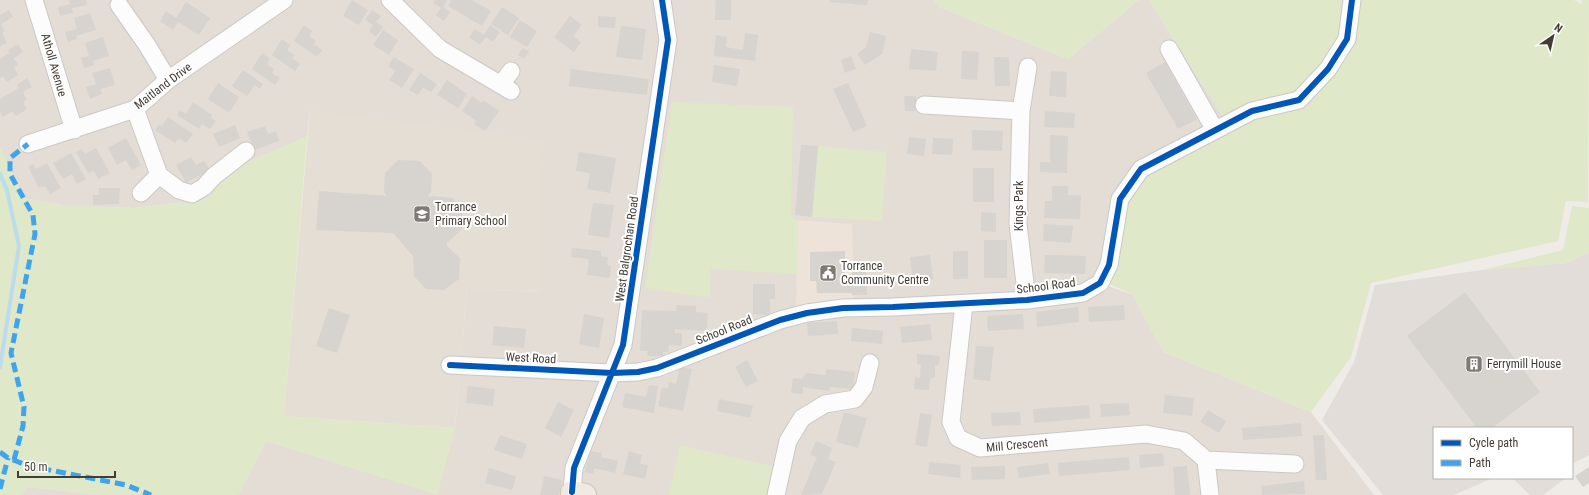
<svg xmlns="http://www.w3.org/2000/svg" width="1589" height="495" font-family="'Roboto Condensed',sans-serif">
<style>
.residential{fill:#e3ddd6}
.commercial{fill:#eee3d8}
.industrial{fill:#e2ddd9}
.education{fill:#e5ded4}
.green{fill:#dfe8c9}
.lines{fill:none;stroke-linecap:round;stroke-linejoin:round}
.stream{stroke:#bbdcea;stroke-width:4}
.building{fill:#d7d3cf}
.minor-casing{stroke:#cbc8c4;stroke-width:19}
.major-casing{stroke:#d0c6b6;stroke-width:24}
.minor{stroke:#fdfcfc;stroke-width:17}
.major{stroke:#f0eae3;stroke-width:22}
.quiet{stroke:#3fa4eb;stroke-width:5;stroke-dasharray:10 5;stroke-linecap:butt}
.cycleway-casing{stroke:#fff;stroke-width:8}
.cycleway{stroke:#0057b8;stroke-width:6}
.labels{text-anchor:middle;stroke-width:4;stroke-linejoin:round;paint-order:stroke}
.street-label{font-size:12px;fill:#443d35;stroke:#fff}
.poi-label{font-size:12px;fill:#443d35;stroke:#fff;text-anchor:start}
</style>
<rect width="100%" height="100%" fill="#efece8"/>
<!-- residential -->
<path class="residential" d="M0,0H934L939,7L1068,59L1139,0H1149L1227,124L1100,283L1133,295L1163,352L1311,412L1374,495H238L266,441L437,494L455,428L467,289L541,292L310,110L307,137L245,163L202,200L135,208L66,206L24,198L0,148Z
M26,487L103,495H22Z"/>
<!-- commercial -->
<path class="commercial" d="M798,220L852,224L854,298L796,306Z"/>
<!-- industrial -->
<path class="industrial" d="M1589,252V455L1572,464V428H1434V478H1493L1454,495H1383L1322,420L1354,362L1375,285L1482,270L1567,263Z
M1512,478H1566L1543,495H1530Z"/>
<!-- education -->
<path class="education" d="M310,110L543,140L541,292L467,289L455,428L284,416Z"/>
<!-- green -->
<path class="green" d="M934,0H1139L1068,59L939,7Z
M1149,0H1574L1581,4L1582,0H1589L1588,202L1566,201L1558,241L1371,283L1351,357L1311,412L1163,352L1133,295L1101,280L1111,210L1141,169L1227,124Z
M672,102L793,107L791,218L798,220L797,274L711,269L710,298L645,288Z
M307,137L284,416L455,428L437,495L266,441L238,495H103L26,487L22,495H0V148L24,198L66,206L135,208L202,200L245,163Z
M818,146L887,152L882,221L812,217Z
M1572,206L1589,208V252L1567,263L1482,270L1563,250Z
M680,445L776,467L770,495H669Z"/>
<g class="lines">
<!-- stream -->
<path class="stream" d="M0,174L7,190L19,246L0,367"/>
</g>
<!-- building -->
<path class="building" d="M69,0H86L87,5L72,8L73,13L60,16L58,7L70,4Z
M352,0L368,10L359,25L343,16Z
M435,0H447L443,7L450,12L444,21L436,15L441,8L433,3Z
M451,0H472L491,11L482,26L448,6Z
M716,0H731V20H715Z
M830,0H868L867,5L830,2Z
M186,2L210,18L199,35L178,22L173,30L160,21L166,11L176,18Z
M502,7L519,18L508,35L491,24Z
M9,10L13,17L1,24L5,31L2,33L7,43L0,46V15Z
M372,10L381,16L376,22L383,27L376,37L369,31L373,25L365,20Z
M90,13L96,30L76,36L77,39L68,42L65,32L77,29L74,18Z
M570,16L582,25L573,36L581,42L574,52L554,37Z
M598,16L616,17L615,28L598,27Z
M520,20L537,31L527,47L510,37Z
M304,25L312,31L309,36L316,41L314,44L322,50L317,57L294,41Z
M490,25L500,32L493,42L486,37L480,45L469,37L475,29L484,35Z
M621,26L646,29L642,60L616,57Z
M383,30L398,40L389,55L373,45Z
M870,32L886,36L882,54L865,65L857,54L866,47Z
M745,33L758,35L755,61L714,56L716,35L727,37L726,47L743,50Z
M103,37L109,56L93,61L94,65L84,68L81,58L89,56L85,43Z
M282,39L290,45L287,50L295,55L292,58L300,64L295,71L272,55Z
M18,44L23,52L14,58L18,65L14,68L18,75L7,82L3,76L0,78V59L9,53L8,50Z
M523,48L529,51L524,59L518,55Z
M911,49L938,52L936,71L909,69Z
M962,51L979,52L977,80L961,79Z
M262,53L270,59L267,64L274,69L272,73L280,78L275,85L252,69Z
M851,56L856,69L845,73L841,60Z
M394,57L414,69L402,88L389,80L395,71L388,66Z
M994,57H1009L1010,86H995Z
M1165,62L1197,119L1178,129L1146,73Z
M714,65L740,69L737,86L712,82Z
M110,68L115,85L101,89L102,94L90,99L86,87L96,84L92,73Z
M571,69L649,79L647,95L569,86Z
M243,70L263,84L260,89L255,85L247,96L232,86Z
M1051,71L1067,72L1066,97L1049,96Z
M420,73L437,84L431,92L423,87L418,95L409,90Z
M27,78L32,87L23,92L27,100L23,102L27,109L16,116L12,111L3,117L0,112V99L19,88L17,85Z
M447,80L467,94L458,108L437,95Z
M218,83L239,97L229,113L208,99Z
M848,83L867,126L853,132L833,89Z
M472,96L481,103L483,100L499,111L485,131L474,124L476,121L462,111Z
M904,96H916V111H905Z
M193,102L212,115L211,118L216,121L210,129L202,124L199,129L177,115L180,110L186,114Z
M1045,111L1075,113L1074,128L1044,127Z
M168,117L193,134L186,143L179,138L175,143L155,130L159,124L162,126Z
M235,125L240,138L219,147L213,134Z
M265,126L268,134L276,131L279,141L254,150L247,132Z
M972,130L1003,131L1002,151L972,150Z
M1050,135L1068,136L1067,173L1040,172V162H1050Z
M909,137L926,139L924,156L907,154Z
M126,138L141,165L132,170L126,160L117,165L108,148Z
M933,138L953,139L952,155L932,154Z
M801,145L818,146L812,217L795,215Z
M96,148L110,173L98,179L94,171L88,173L76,152L82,149L85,154Z
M579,152L616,158L610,193L587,189L590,173L576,171Z
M71,153L86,179L77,184L72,174L63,179L53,163Z
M191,157L196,165L204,161L210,170L186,183L176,165Z
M398,160L420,161L432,174L431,192L428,195L430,197L433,196L452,198L463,209L462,229L447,243V246L460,258L459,279L444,290L426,289L414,276L413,256L393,233L316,230L319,191L387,196L384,192L385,173Z
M47,163L61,188L50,194L45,186L39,188L28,167L33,164L36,169Z
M973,168H994V202H973Z
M1052,186H1068V195L1081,196L1080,219L1044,218L1045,201H1052Z
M99,188H120L119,204L93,205V195H99Z
M593,203L614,205L609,238L588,235Z
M981,212L996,213V232L981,231Z
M1044,224L1073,226L1071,243L1043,241Z
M984,240H1007V278H984Z
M572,248L601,251V256L608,257L607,264L611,267L610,278L587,275L589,259L571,257Z
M845,251V276H852V270H866L867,295H852V293H817L816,281H810V252Z
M953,251H968V279H953Z
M930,255L933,279L913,282L910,257Z
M1045,255L1086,256L1085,274L1044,273Z
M753,284H775V299H770V315L753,314Z
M1465,292L1540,392L1492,428H1477L1407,336Z
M677,305L696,306V312L708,313L707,331L675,329V333H682V346L669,345L668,352H663V356H647L648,351H640L642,310L676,311Z
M1124,305L1125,320L1089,322L1088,307Z
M1078,307L1079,322L1037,327L1036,312Z
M329,308L350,315L337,353L316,346Z
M584,314L604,318L599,348L579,344Z
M1023,314L1024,329L988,331L987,316Z
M837,321L838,334L808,336L807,323Z
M930,324L932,340L902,343L900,327Z
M494,326L526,329L524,348L492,345Z
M852,328L883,331L882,344L851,341Z
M976,346L994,347L990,381L973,379Z
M917,354L940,356L939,364L935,366V377L930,379L929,390L914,389L915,377L920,378L921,365L917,364Z
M747,360L758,381L746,387L735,367Z
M680,367L692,369L683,411L658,406L662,387L668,389L669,382L676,384Z
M826,369L855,372L853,389L830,387L829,391L803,387V394L791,393L793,378L802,379L806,373L826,375Z
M649,385L658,386L654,413L622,407L625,393L646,397Z
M468,386L495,389L493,406L466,403Z
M1165,395L1194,398L1192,416L1163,413Z
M719,399L753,406L750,418L717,411Z
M558,402L574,410L561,437L545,428Z
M1129,403L1130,415L1101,417L1100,404Z
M1089,405L1090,418L1034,423L1033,409Z
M1208,410L1226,421L1219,433L1200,422Z
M844,412L867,418L858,448L836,442Z
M1020,412L1021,425L992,426L991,413Z
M920,413L932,415L927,447L915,445Z
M1301,423L1302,436L1243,440L1242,428Z
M500,435L527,444L522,459L494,450Z
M1313,435H1324L1327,480H1316Z
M816,441L832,448L828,459L836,462L822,494L801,495L817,457L810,455Z
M590,451L602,453L601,457L618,461L615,473L594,468L593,474L585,472Z
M629,451L642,455L640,464L648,465L645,479L623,474Z
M1163,453L1164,466L1140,468L1139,455Z
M1129,457L1130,470L1059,476L1058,463Z
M929,462L961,465L960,478L928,474Z
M1048,463L1050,474L1019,478L1017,467Z
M1005,466V479L972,480L971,467Z
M1187,466L1190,495H1175L1173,467Z
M1589,467V483L1583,487L1575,476Z
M489,468L516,476L512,490L485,483Z
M544,476L562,480L559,495H540Z
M1304,481L1305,494L1262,495L1261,486Z"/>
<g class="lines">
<defs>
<path id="minor" d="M34,0L74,130
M390,0L440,49L511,91
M119,5L147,45L168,80
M1169,49L1215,130
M501,85L511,71
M924,105L1021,111
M135,109L159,175L179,190L192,194L204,187L214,176L246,151
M28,144L135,109L168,80L284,0
M141,193L159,175
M1027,300L1018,224L1021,111L1028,67
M964,304L951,422L958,438L980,448L1146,434L1184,441L1206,460L1210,495
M450,365L612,373L638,372L657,368L780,320L807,313L843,308L893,307L1027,300L1083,293L1100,283L1109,265L1120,199L1141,169L1252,111L1299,100L1328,69L1347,39L1352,0
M1206,460L1295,464
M572,492L574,468L623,345L668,40L662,0
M776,495L788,441L802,418L825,404L855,399L864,387L870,363"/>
<path id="major" d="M572,495V492L585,495"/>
</defs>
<!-- minor casing -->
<use href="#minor" class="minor-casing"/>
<!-- major casing -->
<use href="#major" class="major-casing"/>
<!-- minor -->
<use href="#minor" class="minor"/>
<!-- major -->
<use href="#major" class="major"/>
<!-- quiet -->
<path class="quiet" d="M0,452L8,458L29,466L126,485L151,495
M14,460L23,426L24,407L11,353L35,234L33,215L10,174V158L28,144
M0,489L8,458"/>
<defs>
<path id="cycleway" d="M450,365L612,373L638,372L657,368L780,320L807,313L843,308L893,307L1027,300L1083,293L1100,283L1109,265L1120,199L1141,169L1252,111L1299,100L1328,69L1347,39L1352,0
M572,492L574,468L623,345L668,40L662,0"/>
</defs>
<!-- cycleway casing -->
<use href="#cycleway" class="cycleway-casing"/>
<!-- cycleway -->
<use href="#cycleway" class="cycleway"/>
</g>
<!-- icons -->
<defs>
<symbol id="school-square" viewBox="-11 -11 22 22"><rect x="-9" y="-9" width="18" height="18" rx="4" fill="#807a74" stroke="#fff"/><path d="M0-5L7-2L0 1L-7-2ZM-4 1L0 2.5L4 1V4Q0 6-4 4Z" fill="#fff"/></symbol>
<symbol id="civic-square" viewBox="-11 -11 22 22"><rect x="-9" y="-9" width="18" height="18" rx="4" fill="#807a74" stroke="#fff"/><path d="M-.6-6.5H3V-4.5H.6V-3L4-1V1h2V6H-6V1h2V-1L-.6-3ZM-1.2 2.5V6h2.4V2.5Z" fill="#fff"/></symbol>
<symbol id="building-square" viewBox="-11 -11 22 22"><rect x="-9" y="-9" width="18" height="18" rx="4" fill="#807a74" stroke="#fff"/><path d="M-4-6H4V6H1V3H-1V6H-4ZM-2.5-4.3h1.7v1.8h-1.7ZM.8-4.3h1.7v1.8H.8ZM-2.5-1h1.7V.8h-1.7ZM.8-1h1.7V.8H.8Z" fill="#fff"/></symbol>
</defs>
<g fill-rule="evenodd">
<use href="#school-square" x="412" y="204" width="20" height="20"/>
<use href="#civic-square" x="818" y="263" width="20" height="20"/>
<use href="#building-square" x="1464" y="354" width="20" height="20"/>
</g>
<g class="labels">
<!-- street labels -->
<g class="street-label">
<text transform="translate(54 65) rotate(74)" y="4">Atholl Avenue</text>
<text transform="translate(163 86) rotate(-37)" y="4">Maitland Drive</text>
<text transform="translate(1019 206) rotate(-90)" y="4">Kings Park</text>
<text transform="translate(627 249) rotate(-82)" y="4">West Balgrochan Road</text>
<text transform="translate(1046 286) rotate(-7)" y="4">School Road</text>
<text transform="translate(724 330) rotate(-22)" y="4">School Road</text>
<text transform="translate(531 358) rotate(3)" y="4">West Road</text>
<text transform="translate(1017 445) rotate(-5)" y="4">Mill Crescent</text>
</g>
<!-- poi labels -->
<g class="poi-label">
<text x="435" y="211">Torrance<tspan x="435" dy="14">Primary School</tspan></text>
<text x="841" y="270">Torrance<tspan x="841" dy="14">Community Centre</tspan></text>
<text x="1487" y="368">Ferrymill House</text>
</g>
</g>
<!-- legend -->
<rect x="1433" y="427" width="140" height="52" fill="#ffffff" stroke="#b4b1ae"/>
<rect x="1441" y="440" width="20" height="6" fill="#0057b8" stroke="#b4b1ae"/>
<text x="1469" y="447" font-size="12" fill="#443d35">Cycle path</text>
<rect x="1441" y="460" width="20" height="6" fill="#3fa4eb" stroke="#b4b1ae"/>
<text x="1469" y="467" font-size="12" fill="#443d35">Path</text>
<!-- north arrow -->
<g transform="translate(1553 36) rotate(34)" stroke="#ffffff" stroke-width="3" paint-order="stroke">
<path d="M0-3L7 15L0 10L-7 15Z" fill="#443d35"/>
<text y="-6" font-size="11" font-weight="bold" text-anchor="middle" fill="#443d35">N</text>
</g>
<!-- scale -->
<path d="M18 471v6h97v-6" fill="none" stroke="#443d35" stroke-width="2"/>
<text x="24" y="471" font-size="12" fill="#443d35" stroke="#ffffff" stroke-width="3" paint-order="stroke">50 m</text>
</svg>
